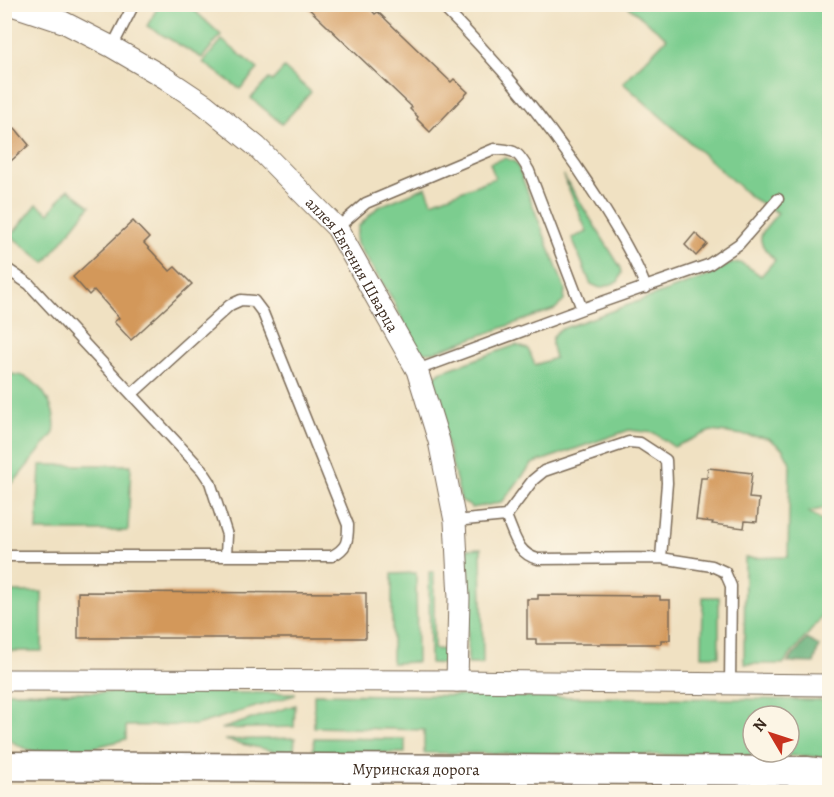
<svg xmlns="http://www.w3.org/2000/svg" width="834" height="797" font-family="Alegreya,serif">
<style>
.green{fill:#7ccd8f;stroke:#5c7c56;stroke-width:1.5;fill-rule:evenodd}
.forest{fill:#65b07a;stroke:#506d4c;stroke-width:1.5}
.building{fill:#d3985a}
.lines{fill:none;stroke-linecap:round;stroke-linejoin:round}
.lane-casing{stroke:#7a6a57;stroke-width:13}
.street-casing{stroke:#7a6a57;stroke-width:23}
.secondary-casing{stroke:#7a6a57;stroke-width:31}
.lane{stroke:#fff;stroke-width:10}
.street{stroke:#fff;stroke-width:21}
.secondary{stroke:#fff;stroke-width:28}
.labels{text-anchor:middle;stroke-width:6;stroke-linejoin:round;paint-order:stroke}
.street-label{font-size:16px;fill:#3b2a1e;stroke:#fcf5e5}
</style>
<rect width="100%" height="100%" fill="#fcf5e5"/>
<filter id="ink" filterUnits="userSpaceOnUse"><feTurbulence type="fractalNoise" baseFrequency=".0167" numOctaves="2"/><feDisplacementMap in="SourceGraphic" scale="12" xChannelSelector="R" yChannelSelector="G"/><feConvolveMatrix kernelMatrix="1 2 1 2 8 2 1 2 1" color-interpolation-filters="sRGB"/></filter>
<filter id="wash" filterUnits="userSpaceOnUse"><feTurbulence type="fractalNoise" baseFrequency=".008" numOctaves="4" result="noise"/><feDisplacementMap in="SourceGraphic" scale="24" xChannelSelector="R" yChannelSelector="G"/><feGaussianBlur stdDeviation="1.35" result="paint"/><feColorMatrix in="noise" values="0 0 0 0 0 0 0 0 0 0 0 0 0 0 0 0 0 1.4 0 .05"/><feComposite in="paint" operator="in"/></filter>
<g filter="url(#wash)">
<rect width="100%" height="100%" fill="#f0e1c2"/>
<!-- green -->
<path class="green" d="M159,5H195L193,9L221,35L202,58L147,26Z
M626,5H829L830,507L809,512L829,525V609L783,664H745L744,661L745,558L788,557L790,463L783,449L768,438L711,431L674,447L654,433L629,430L532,464L503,501L494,504L472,508L461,500L432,383L433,379L440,372L516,345L528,349L535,365L555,358C552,346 548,339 559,330L711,275C738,259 735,257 761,276L775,260C752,239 760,234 778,213L752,198L623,83L667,38Z
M222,40L258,69L240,89L203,62Z
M284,68L311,92L282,124L251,98L269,79L272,81Z
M505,158L515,162L518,167L565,289L564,301L555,309L434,352H422L415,346L392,298L357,244L356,237L359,226L378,207L426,187L432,202L495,178L490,163Z
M563,175L621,268L622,273L618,282L600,288L591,284L589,280L572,238L587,232Z
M68,189L90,206L45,263L11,236L37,204L49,213Z
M11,374C15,375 22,375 25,377C45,386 58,413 54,433L15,481L5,488V376Z
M40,465H131L128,531H37Z
M481,548L483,664H468L466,549Z
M429,572H434V649L449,650V664L430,663Z
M416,573L417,662L392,663V574Z
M9,592H42V651H5V599Z
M703,597H719V656H702Z
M5,692L295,693V695L196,725L126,726V739C87,749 39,767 5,736Z
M314,694L819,700L829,702V758L807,756L424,753V730L314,727ZM753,716H789V752H753Z
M295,705L294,727L221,729Z
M295,738L294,751H273L224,740Z
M314,738L405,739V753L313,752Z"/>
<!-- forest -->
<path class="forest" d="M807,639L819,646L814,663L788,662Z"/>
<g id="blocks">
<!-- building -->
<path class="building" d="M304,4H366L375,14L378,12L451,82L454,79L468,92L430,132L417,119L418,117L410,109L412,107Z
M15,128L29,145L4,167V138Z
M133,221L149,238L144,243L170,271L175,267L192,284L131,340L114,322L119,318L94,290L89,295L73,277Z
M695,233L707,244L696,256L685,245Z
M708,468L752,473L749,498L759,499L757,522L745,521L744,528L712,524L713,522L696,520L701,478H707Z
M78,592L366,593V638H78Z
M538,595L660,596V600H670V640H661V644H536V639H527V599H538Z"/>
</g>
</g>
<g filter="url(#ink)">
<use href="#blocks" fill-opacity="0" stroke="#7a6a57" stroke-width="1.5"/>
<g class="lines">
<defs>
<path id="lane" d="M440,4C500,64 553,128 598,199C616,228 634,256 646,288
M112,47L134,4
M337,228L366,203L494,149C516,149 519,153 529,171L582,309
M4,267L29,284L202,470L210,482L227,535L226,555
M417,370L582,309L708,265L739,244L778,199
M506,516C514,534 517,554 538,559L661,558L712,566L725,572L731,586L730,685
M455,521L506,516L533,480L544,471L629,442L640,443L666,460L667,483L661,558
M4,556H332C347,548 348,542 348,525L263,313L254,301L241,300L230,305L132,394"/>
<g id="street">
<path id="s1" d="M9,4L63,22L112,47L165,78L204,104L257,147L337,228L417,370L439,441L455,521L459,598L457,681"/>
<path d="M4,680L457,681L830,685"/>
<path d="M361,792V769"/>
</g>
<g id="secondary">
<path id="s2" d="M4,766L807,771L830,774"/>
</g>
</defs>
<!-- lane casing -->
<use href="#lane" class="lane-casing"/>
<!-- street casing -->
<use href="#street" class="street-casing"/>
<!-- secondary casing -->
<use href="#secondary" class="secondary-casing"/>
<!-- lane -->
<use href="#lane" class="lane"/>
<!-- street -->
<use href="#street" class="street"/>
<!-- secondary -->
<use href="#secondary" class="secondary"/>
</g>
</g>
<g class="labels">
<!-- street labels -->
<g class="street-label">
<text dy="6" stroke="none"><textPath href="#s1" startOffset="441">аллея Евгения Шварца</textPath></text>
<text dy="6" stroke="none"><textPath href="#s2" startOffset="412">Муринская дорога</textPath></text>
</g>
</g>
<!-- margin -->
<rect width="834" height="797" fill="none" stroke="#fcf5e5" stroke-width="24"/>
<!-- north arrow -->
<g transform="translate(771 734) rotate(309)"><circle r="28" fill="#fcf5e5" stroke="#afa495" stroke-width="1.5"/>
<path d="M0-4.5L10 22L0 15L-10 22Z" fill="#c8321e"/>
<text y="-9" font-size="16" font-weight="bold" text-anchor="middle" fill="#3b2a1e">N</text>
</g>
</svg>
